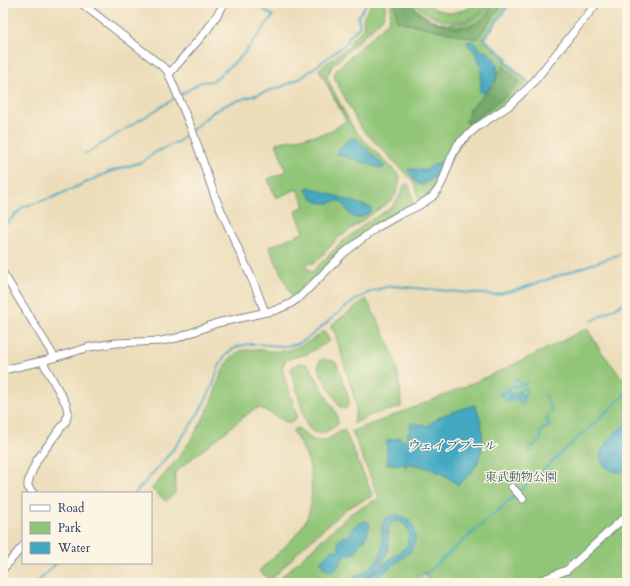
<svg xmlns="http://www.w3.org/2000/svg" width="630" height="586" font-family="Cardo,'Noto Serif JP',serif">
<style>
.green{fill:#91c577;stroke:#567a6a}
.forest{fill:#74aa68;stroke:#486c63}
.water{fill:#42a8c2;stroke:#2e6c90}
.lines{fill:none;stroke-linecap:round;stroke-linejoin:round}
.stream{stroke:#42a8c2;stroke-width:2}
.minor-casing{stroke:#84868c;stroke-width:9}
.minor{stroke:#fff;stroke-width:7}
.labels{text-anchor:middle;stroke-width:3;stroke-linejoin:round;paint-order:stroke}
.park-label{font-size:12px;fill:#3e5c66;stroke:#fcf5e5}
.water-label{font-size:13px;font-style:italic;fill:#295981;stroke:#fcf5e5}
</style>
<rect width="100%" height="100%" fill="#fcf5e5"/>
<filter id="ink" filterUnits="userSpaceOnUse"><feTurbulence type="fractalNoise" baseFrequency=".025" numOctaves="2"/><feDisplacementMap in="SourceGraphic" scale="8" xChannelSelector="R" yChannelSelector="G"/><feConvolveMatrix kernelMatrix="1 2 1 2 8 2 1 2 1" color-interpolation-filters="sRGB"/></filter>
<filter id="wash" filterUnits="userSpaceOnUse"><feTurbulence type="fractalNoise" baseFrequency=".012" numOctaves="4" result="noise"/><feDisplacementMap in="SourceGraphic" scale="16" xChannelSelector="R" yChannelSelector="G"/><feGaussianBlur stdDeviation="0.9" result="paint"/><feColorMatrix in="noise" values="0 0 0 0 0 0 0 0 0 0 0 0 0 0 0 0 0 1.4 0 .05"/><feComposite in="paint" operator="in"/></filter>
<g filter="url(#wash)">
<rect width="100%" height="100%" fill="#ecddb9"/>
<!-- green -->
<path class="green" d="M372,3H385C386,10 385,14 381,20L333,65L327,76L328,80L348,119L356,132L400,176C400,185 397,192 393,199L338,238L315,263H308L306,266L312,272L341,243L366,223L392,207L401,194L404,185L408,184L411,191L413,206L397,211L374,226L293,299L269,247L304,232L295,210L305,206L297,189L276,198L268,179L286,172L276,143L327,133L346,121L319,69L351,45L352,39L364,28L363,18Z
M391,3H413C433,32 471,30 492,3H511L485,39L508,58L506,61L528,81L508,102L468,131L435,189L419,202L416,187L413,181L360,127L335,79L334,74L337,69L387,23L390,18Z
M415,3H427L435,9L450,13L465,10L477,3H490C469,29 436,27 415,3Z
M366,299C377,319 388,339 395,361C399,375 401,392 401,407L371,415L353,424L356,411V403L335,333L330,326Z
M587,328L600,350L627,384V583H429L424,572L411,583H275L350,514L379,498L352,431C432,402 512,368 587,328Z
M324,331L330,341L307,354L288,359L284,363L282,369L297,416C294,421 292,422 286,422L261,408L254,409L175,472V493L166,501L151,489C169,470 186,450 199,426C204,417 209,408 212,399C218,384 222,365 234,355C249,343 267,354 284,351C301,348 312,340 324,331Z
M322,359L333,361L337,364L349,399V404L347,408L344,409L340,407L318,369L319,361Z
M300,363L306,364L310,367L336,413C337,417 339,421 337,425C336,426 332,428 331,429C322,435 313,435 307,426L291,371L293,366Z
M297,428C302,430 305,434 310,438C321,447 334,435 344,429L373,496L347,508L304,546L271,580L259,571C274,556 294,541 305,522C313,508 313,480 309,465C307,453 299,442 293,432V430Z"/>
<!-- forest -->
<path class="forest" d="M395,3H410C423,23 465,37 484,18C488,14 491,8 494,3H504L477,39L397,21Z
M504,66L520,82L503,99L469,124L466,122L470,109L495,83L499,71Z"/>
<!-- water -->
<path class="water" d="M469,41H472L482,51L489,53L494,58L497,64V72L494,82L483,94L480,91C482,70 483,58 466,43Z
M356,138L385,167L383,169L337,154V151L349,139Z
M439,162L442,164L433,179L422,185L418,184L407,170L410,169L426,170Z
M309,187L372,208L371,211L362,217L355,218C353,216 349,215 348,212C345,208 346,204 341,202C336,199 333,203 329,203C318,205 311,198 305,189Z
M475,405C484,424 486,450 474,469C470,475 463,480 458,485C444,473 427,466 409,464L405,467V464H387V440L398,439V437L403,440H411V439L407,437L411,423L427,426L443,415Z
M627,422V471C620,473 612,472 606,467C589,452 617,432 627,422Z
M399,515L409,520L414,528L415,540L411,551L370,583H361L393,556L404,549L407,545L409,534L406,526L400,521L392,522L388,528C387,535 389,541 388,547C386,564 371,573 359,583H350L353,581L352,579L358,575L359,576C366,570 377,563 381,554C387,538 371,516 399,515Z
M365,521L369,522L370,525L365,540L359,544L357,551L354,553L343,556C341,561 339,567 334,570C327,573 321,566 321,560L332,550L338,551L339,549L338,543L342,537L350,535C352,525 356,525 365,521Z"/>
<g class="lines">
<!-- stream -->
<path class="stream" d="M510,3L483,39L506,58L504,61L529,83
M85,154L201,82L213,81L242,56L273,16L254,3
M3,227L23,207L54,197L109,172L142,162L154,153L179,141L213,112L230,103L281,87L301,78L348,42V38L360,26L358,17L367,3
M592,321L627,301
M509,393L506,391L508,388L518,385L519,384V380L515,379L513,386L515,387L527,383
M499,394V395L502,396L505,391L509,389L510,390V393
M499,394L502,391L504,393L506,402
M517,396V392L526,387
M508,401V396L510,393H519
M510,402V395C513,393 516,395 515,399L511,400L510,396L513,395C517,397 518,400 520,404H523C525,401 524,395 521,394L517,395L519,399H522L527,389
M530,452L531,447L541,441L540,433L542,429L549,427V424L546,419L552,411L546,396
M135,493C158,468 181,442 199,412C204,403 209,394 213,385C217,373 219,361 229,352C253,333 281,356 305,340C335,319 353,292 392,286L494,295L520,289L627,252
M37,583L56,563
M415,583L511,499L627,393"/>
</g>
</g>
<g filter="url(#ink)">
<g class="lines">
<defs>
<path id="minor" d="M81,3L167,70L192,130L215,197L255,286L265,312
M3,5L5,3
M169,74L207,30L225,3
M3,273L55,358
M3,370L43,361L90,347L116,343L161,341L177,338L217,323L276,310L290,304L300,297L344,253L376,228L399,215L418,206L432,197L438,190L443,180L451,158L458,144L477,127L510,105L532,84L597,3
M512,487L523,499
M33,493L28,487V483L30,476L37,460L66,421L68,412L66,404L45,366L43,361
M3,569L23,546
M534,583L567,570L617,524L627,516"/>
</defs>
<!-- minor casing -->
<use href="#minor" class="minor-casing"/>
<!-- minor -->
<use href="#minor" class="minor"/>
</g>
</g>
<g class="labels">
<!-- park labels -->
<g class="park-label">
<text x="521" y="481">東武動物公園</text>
</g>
<!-- water labels -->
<g class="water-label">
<text x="451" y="450">ウェイブプール</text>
</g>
</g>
<!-- margin -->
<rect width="630" height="586" fill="none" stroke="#fcf5e5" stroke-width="16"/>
<!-- legend -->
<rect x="22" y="492" width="130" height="72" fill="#fcf5e5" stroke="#a2a6af"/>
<rect x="30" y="505" width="20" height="6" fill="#ffffff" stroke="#a2a6af"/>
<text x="58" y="512" font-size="12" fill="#1b2f5e">Road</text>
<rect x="30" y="522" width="20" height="12" fill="#91c577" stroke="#a2a6af"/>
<text x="58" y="532" font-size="12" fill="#1b2f5e">Park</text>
<rect x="30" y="542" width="20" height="12" fill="#42a8c2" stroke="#a2a6af"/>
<text x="58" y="552" font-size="12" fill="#1b2f5e">Water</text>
</svg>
